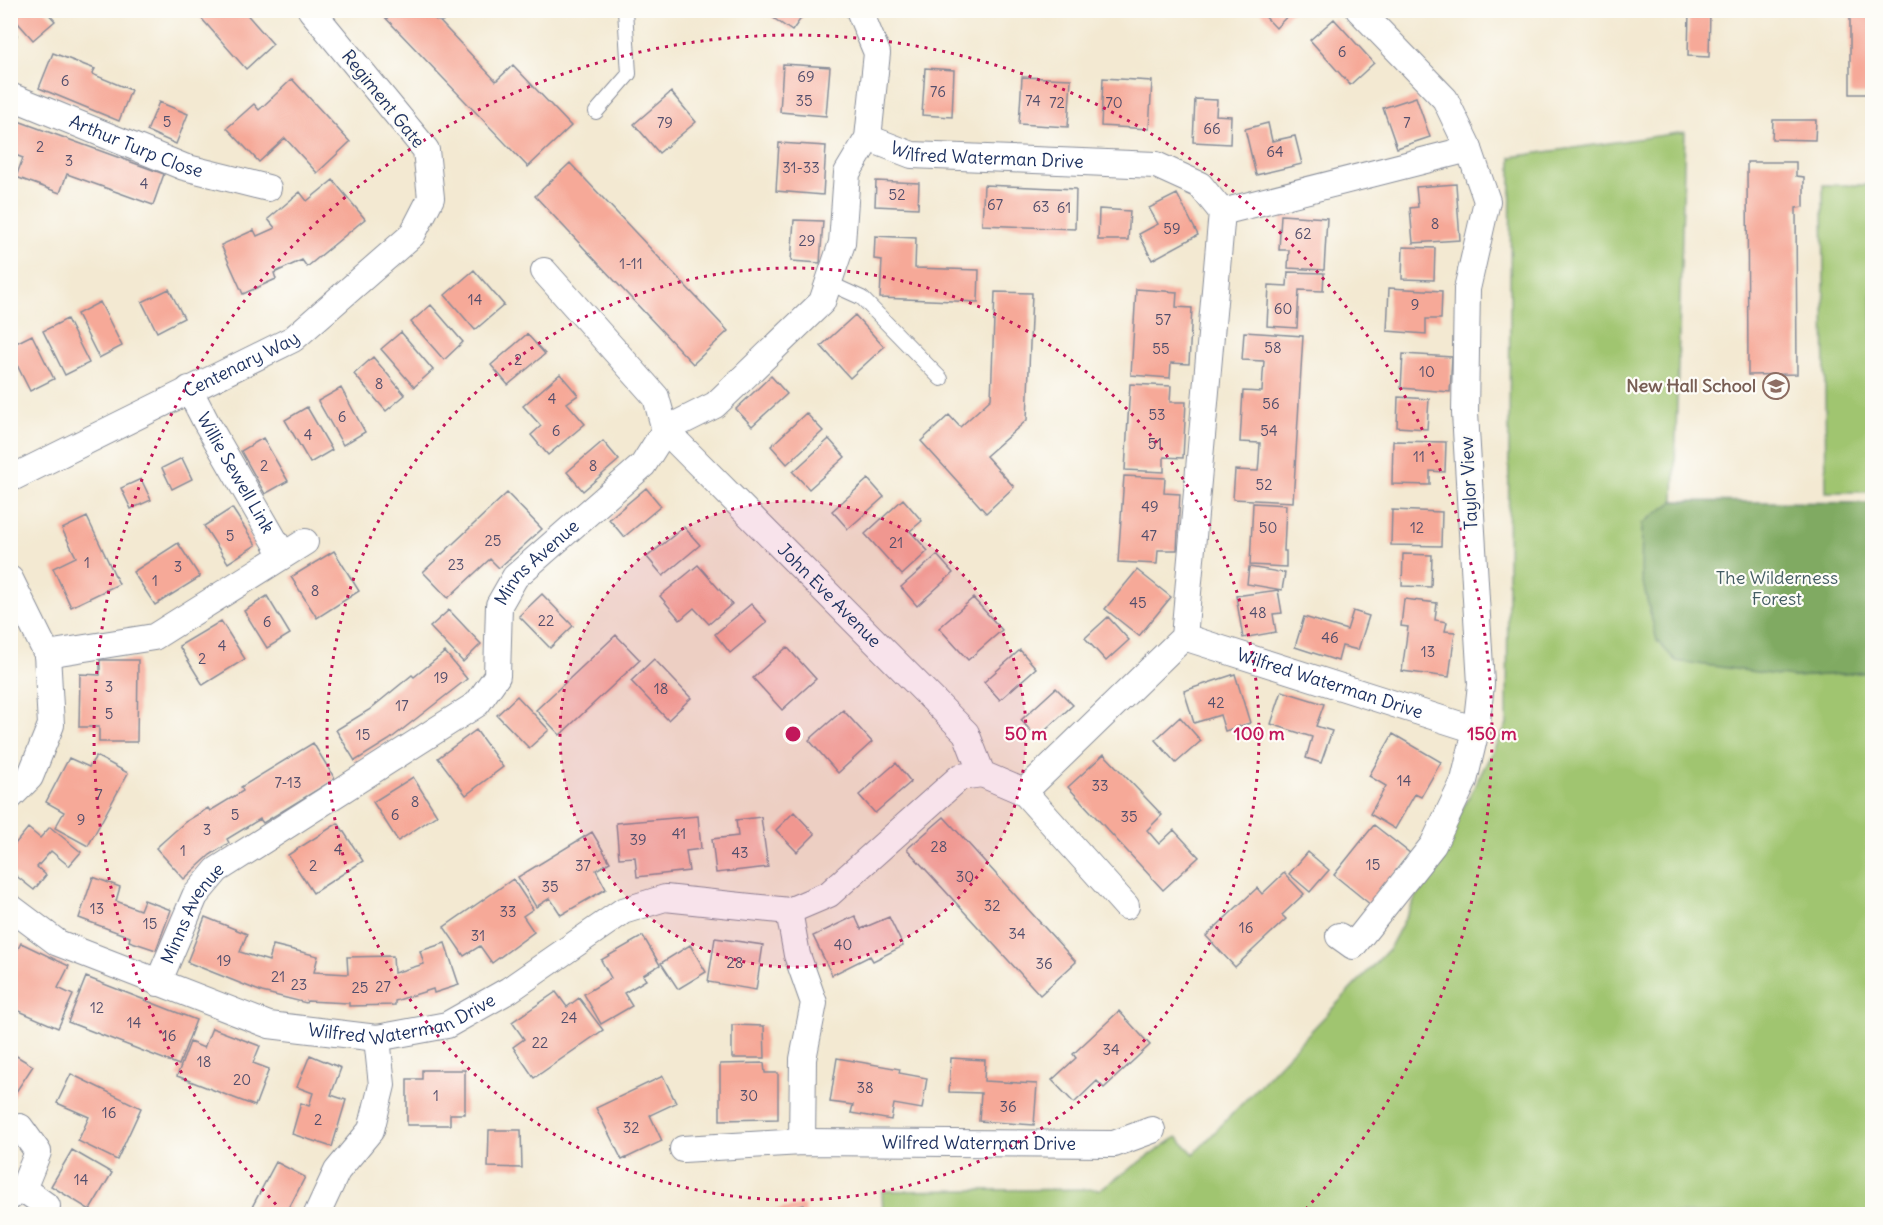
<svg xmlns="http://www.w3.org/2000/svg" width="1883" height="1225" font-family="Delius,sans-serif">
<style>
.green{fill:#a0c570;stroke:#5e7a67;stroke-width:1.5}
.forest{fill:#80aa62;stroke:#4e6c60;stroke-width:1.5}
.building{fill:#f6a998}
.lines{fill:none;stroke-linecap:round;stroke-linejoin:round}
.service-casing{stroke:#878c98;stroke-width:16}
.minor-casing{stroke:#878c98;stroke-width:28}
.service{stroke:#fff;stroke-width:14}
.minor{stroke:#fff;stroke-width:26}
.ring{fill:none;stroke:#c2185b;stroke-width:3;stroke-dasharray:3 6}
.labels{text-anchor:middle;stroke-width:4.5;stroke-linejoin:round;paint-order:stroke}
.number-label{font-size:15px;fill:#524e6c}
.street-label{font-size:18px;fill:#1b2f5e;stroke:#fdfcf7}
.education-label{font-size:18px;font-weight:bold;fill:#785e54;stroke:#fdfcf7;text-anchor:end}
.park-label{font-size:18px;fill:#435c63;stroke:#fdfcf7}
.centre{fill:#c2185b;stroke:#fdfcf7;stroke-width:3}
.ring-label{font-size:18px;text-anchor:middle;font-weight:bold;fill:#c2185b;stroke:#fdfcf7;stroke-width:4.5;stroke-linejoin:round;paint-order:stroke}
</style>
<rect width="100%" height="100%" fill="#fdfcf7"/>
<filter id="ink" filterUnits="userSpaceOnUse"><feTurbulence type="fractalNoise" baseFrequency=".0167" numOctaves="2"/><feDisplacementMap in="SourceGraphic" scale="12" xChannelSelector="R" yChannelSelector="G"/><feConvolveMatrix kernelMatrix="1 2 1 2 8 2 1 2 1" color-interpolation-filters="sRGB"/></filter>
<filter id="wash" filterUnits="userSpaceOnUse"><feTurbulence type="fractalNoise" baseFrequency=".008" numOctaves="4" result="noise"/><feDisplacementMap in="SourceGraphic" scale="24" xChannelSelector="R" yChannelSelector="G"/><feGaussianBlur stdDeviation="1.35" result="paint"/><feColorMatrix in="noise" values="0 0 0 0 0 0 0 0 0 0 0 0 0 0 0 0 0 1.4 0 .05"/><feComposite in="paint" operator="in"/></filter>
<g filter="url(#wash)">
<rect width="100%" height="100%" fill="#f3e9d2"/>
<!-- green -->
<path class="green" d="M1685,132L1674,501L1642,524L1792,677L1872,672V1214H883L882,1191L1100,1189L1177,1137L1194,1154L1389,949L1507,724L1511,157Z
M1823,185H1872V492H1826Z"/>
<!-- forest -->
<path class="forest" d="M1674,501L1872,503V672L1792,677L1676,661L1657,641L1641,575L1642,524Z"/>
<g id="blocks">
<!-- building -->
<path class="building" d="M16,10H45L55,21L33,40L11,15Z
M194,10H243L273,44L246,69Z
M378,10H429L496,81L513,65L571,126L528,167Z
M762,10H807L792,31Z
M1259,10H1293L1276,28Z
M1689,10H1710L1709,57L1688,56Z
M1850,10H1872V94H1850Z
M1334,19L1374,63L1350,85L1310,40Z
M10,32L17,35L11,51H10Z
M53,53L95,69L92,74L131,90L119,121L39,88Z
M783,64L830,67L826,116L780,112Z
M925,68L954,70L952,117L922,115Z
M1022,77L1071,79L1068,127L1019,124Z
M1103,78L1152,81L1149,129L1101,126Z
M292,79L350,142L317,173L285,138L259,162L227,128L254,104L259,110Z
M671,92L696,122L659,153L634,124Z
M1416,97L1430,137L1397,148L1383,108Z
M1195,99L1217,100L1216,115L1231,116L1230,144L1193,142Z
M159,102L188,114L176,144L147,131Z
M10,118L164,174L153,205L67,174L60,193L16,177L23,158L10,153Z
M1773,120H1816L1815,140L1772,139Z
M1268,123L1272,141L1295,136L1302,164L1256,175L1245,129Z
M779,143L826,146L823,195L776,191Z
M1747,162H1796V176L1804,177V207L1796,208L1797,374L1748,375Z
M570,163L728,331L693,364L535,196Z
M333,180L365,219L307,267L302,260L274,273L276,279L243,294L221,245L254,230L257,236L275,228L268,219L300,192L307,201Z
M876,181L919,183L918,208L875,206Z
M1456,184L1460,240L1413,243L1410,208L1418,207L1416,187Z
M984,185L1076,189L1075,229L982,225Z
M1177,194L1198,235L1152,260L1139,234L1158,224L1149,208Z
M1099,209L1130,211L1128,240H1098Z
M1281,215L1327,218L1324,270L1288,268L1289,250H1279Z
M794,220L823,221L820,263L791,261Z
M875,236L916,238L915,268L979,270L978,302L880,298L882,260L874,259Z
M1403,247L1435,248L1434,280L1402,279Z
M474,270L504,305L475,330L445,295Z
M1288,272L1324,273L1323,291L1299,290L1297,328L1267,326L1269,285L1287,286Z
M1389,288L1442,291L1441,319H1426V334L1387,331Z
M169,289L184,318L157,332L142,302Z
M1136,289L1177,292L1176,307L1192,308L1189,364L1171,363L1170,378L1131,375Z
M995,292L1032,293L1027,420L986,456L1014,487L986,513L921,441L949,415L960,427L991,399Z
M100,302L122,346L99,358L77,314Z
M431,305L463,342L444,360L411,322Z
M855,315L884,347L850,378L821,346Z
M67,319L89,363L65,375L43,331Z
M401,332L433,370L414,387L381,349Z
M1244,332L1303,336L1293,502L1233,499L1235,470L1258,471L1259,460L1260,443L1240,442L1243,391L1262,392L1263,374L1264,361L1242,360Z
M527,334L545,354L508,385L491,365Z
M32,335L54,379L30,391L10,351V346Z
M1403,354L1452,357L1450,392L1401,388Z
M373,357L405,395L386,411L354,374Z
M560,374L578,395L567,403L585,424L548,455L531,435L541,426L523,406Z
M771,376L787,394L752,426L736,409Z
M1130,384L1171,386L1170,402H1186L1183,458L1164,457V472L1125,470Z
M341,388L365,432L343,445L318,401Z
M1398,397L1429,399L1427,429L1397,427Z
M307,407L332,450L310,463L285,420Z
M806,413L823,431L787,464L771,446Z
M263,438L288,481L265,494L241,451Z
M829,439L845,457L809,489L793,472Z
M603,441L619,460L583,491L567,472Z
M1393,441L1446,442L1445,472L1430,471V485L1392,484Z
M182,458L192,479L172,489L162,468Z
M1124,476L1165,478L1164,493L1180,494L1177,550H1158L1157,564L1118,562Z
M141,479L151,500L131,509L121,488Z
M868,479L884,497L848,529L832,511Z
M646,488L661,506L624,537L609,519Z
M507,493L542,529L499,568L490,559L448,598L423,572Z
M903,499L922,521L910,531L928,551L902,575L865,534Z
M1253,503L1286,505L1284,551H1286V567L1250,565Z
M232,508L256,545L228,563L204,526Z
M1392,510L1442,512L1441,546L1391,545Z
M87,517L119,584L71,607L53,568L76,557L62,529Z
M684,527L700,545L663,576L647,557Z
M178,543L200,577L155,605L133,572Z
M334,551L359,591L317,618L291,577Z
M1403,554L1432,555L1431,587L1402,586Z
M937,555L953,573L917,606L901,587Z
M698,565L732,604L709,624L694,608L680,620L660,596Z
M1249,567L1285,573L1282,590L1247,584Z
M1137,570L1171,597L1139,636L1105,609Z
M1278,590L1282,613L1273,614L1276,632L1243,638L1236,596Z
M542,594L573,626L550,648L519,616Z
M267,596L290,634L267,648L244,611Z
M973,598L1002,630L968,660L939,628Z
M1404,599L1437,603L1435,620L1447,622L1445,631L1455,632L1449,677L1402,671L1408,627L1401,626Z
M751,604L767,622L730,653L715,634Z
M449,610L481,644L463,662L430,627Z
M1353,611L1369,616L1358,650L1342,646L1338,661L1295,647L1304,617L1347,630Z
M1108,617L1129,640L1106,661L1085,638Z
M221,621L245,659L203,685L179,646Z
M616,635L640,660L560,735L536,710Z
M787,647L816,679L782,710L753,678Z
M1020,650L1036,668L1000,700L984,682Z
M445,652L467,679L389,740L355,761L336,730L369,710L412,675L414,677Z
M654,659L691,698L668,720L631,681Z
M100,660H138L137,742H99V727H79L80,674L100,675Z
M1235,674L1250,723L1225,731L1220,715L1194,723L1184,691Z
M1056,688L1073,705L1037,738L1021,720Z
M1282,691L1324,704L1316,726L1332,731L1321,763L1306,758L1312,737L1271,724Z
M517,696L549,730L529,748L497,715Z
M843,710L872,742L838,773L809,740Z
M1180,717L1201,741L1176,763L1155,740Z
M476,730L503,767L466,795L438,758Z
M1393,734L1441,762L1421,797L1415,794L1395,829L1370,814L1386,786L1369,776Z
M313,743L335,779L263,823L260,819L227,839L229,843L210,855L184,879L156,848L185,822L208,808L210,811L243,791L241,787Z
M1104,754L1162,815L1147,830L1159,844L1174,830L1199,857L1163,890L1068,787Z
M96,756L128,773L88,846L55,828L64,812L46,802L69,758L89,767Z
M896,763L911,782L875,813L859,795Z
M413,777L437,815L398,841L373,802Z
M794,812L815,834L797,852L776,830Z
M698,816L701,849L686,851L689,871L637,877L635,857L619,858L616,823Z
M761,817L768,867L716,873L712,839L738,836L736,820Z
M944,817L1076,962L1040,995L907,849Z
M338,823L363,861L313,893L288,855Z
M1374,825L1411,854L1371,905L1334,875Z
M50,827L81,852L69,866L51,851L37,867L46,875L34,890L10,871V850L28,828L40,838Z
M592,832L610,862L596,870L606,889L561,915L550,898L536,907L518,877Z
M1308,852L1329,870L1310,892L1289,874Z
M1284,873L1304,894L1282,915L1286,919L1235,967L1206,936L1257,888L1262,894Z
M93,877L120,887L116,901L140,910L144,900L171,910L156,950L129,941L130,937L79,918Z
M513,879L533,909L523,916L534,932L492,963L480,946L464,956L444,927Z
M855,916L861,929L889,917L903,946L873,961L870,956L832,975L813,936Z
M205,917L247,934L240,952L269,961L273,945L318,956L314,972L348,974L347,957L393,956L394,973L424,964L420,951L445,943L459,985L434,993L433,989L395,1001V1005L349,1006V1003L307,1001L306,1003L262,992L187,962Z
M643,936L660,965L643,975L646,980L624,993L632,1006L601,1024L584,994L611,978L601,960Z
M715,938L763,945L756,990L708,982Z
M21,943L69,966L58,988L73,995L58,1028L10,1007V964Z
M690,945L706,972L678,989L661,963Z
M86,977L196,1020L179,1065L68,1022Z
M556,992L567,1007L579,998L603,1030L534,1078L513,1047L524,1039L512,1022Z
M1119,1011L1150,1045L1104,1088L1097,1081L1074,1103L1052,1080L1076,1058L1073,1054Z
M732,1025L764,1026L765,1058H732Z
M212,1028L260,1046L253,1063L269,1069L255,1106L177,1076L190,1042L204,1048Z
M10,1052L33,1066L10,1101Z
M310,1055L341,1068L331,1095L346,1100L332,1147L292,1134L301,1103L309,1106L313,1093L297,1087Z
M837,1058L900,1069L899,1073L927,1078L922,1109L894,1104L891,1120L851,1113L853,1105L830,1102Z
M951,1058L985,1060L984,1081L1037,1084L1034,1125L979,1121L981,1093L949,1092Z
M764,1063L765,1073H778V1119L720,1120V1064Z
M422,1070H465V1114H450V1125H407V1079H422Z
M71,1074L141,1108L117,1160L78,1141L89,1117L57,1103Z
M663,1076L676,1103L650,1115L662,1141L622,1160L596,1108Z
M489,1130H521L522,1168L488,1167Z
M72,1150L112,1173L90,1210L51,1186Z
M276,1162L305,1177L286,1214H262L251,1209Z
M804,1205L806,1214H760V1213Z"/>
</g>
</g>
<g filter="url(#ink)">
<use href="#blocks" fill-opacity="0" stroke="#878c98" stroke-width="1.5"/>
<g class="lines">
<defs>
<path id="service" d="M440,14L454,10
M596,112L629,74L625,10
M829,283L862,298L941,379"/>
<g id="minor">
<path id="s1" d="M10,96L184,167L268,188"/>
<path id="s2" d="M868,138L912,155L1156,165L1200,185L1222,212L1184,637L1024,792"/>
<path d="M1222,212L1469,149"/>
<path id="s3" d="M544,271L656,397L665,430L966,733L982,774L1024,792L1126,906"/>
<path id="s4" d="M189,389L206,422L283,555"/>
<path id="s5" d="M10,479L293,339L412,235L431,198L426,150L311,10"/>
<path d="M10,579L47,654L51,725L30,777L10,797"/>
<path id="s6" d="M1184,637L1476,730"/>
<path d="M47,654L154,637L305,542"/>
<path id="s7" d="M10,907L58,943L269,1025L377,1038L447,1025L509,990L623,911L665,898L789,911L829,894L960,777L982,774"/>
<path d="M789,911L797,955L814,1003L803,1059L802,1142"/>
<path d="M1339,936L1353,946L1433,845L1464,781L1476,730L1481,684L1465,413L1467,289L1487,201L1469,149L1445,99L1359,10"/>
<path id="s8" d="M158,983L195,896L217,870L477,704L497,676L499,605L515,577L643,465L665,430L715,405L822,302L842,243L847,173L868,138L877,53L859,10"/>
<path id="s9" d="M683,1149L802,1142L1114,1144L1152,1130"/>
<path d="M23,1189L47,1206"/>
<path d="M10,1197L23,1189L38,1152L20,1127"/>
<path d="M317,1214L337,1171L371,1130L382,1085L377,1038"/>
</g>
</defs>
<!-- service casing -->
<use href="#service" class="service-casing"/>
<!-- minor casing -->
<use href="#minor" class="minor-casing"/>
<!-- service -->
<use href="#service" class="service"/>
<!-- minor -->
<use href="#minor" class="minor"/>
</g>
</g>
<!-- distance rings -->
<circle cx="793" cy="734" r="233" fill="#c2185b" fill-opacity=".12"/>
<g class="ring">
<circle cx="793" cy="734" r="233"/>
<circle cx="793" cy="734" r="466"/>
<path d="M282 1211A699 699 0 1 1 1304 1211"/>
</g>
<!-- icons -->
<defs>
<symbol id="school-ring" viewBox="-11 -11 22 22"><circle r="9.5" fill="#fdfcf7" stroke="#8d6e63" stroke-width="1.5"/><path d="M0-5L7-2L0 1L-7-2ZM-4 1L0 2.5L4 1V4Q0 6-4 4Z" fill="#8d6e63"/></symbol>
</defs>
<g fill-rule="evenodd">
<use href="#school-ring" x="1761" y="371" width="30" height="30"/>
</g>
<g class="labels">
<!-- number labels -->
<g class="number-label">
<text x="1342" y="57">6</text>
<text x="806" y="82">69</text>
<text x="65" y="86">6</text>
<text x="938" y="97">76</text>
<text x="804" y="106">35</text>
<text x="1033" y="106">74</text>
<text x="1057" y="108">72</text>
<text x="1114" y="108">70</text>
<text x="167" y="127">5</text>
<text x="665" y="128">79</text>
<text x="1407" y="128">7</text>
<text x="1212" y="134">66</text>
<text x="40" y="152">2</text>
<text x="1275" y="157">64</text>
<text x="69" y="166">3</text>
<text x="801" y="173">31-33</text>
<text x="144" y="189">4</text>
<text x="897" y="200">52</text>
<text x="995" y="210">67</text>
<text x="1041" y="212">63</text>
<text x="1064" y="213">61</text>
<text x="1435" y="229">8</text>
<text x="1172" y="234">59</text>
<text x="1303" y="239">62</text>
<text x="807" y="246">29</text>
<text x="631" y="269">1-11</text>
<text x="475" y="305">14</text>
<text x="1415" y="310">9</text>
<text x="1283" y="314">60</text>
<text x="1163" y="325">57</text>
<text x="1273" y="353">58</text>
<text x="1161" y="354">55</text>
<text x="518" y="365">2</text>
<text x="1427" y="377">10</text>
<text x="379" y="389">8</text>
<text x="552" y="404">4</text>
<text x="1271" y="409">56</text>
<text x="1157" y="420">53</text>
<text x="342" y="422">6</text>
<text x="556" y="436">6</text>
<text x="1269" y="436">54</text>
<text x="308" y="440">4</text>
<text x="1155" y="449">51</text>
<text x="1419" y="462">11</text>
<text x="264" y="471">2</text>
<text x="593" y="471">8</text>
<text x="1264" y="490">52</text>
<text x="1150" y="512">49</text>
<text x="1268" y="533">50</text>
<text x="1417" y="533">12</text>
<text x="230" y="541">5</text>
<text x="1149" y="541">47</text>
<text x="493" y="546">25</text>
<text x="896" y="548">21</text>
<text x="87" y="568">1</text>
<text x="456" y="570">23</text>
<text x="178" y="572">3</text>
<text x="155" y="586">1</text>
<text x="315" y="596">8</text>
<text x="1138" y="608">45</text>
<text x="1258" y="618">48</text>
<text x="546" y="626">22</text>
<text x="267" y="627">6</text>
<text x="1330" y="643">46</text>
<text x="222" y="651">4</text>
<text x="1428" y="657">13</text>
<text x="202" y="664">2</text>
<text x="441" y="683">19</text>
<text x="109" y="692">3</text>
<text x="661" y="694">18</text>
<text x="1216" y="708">42</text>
<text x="402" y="711">17</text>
<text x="109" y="719">5</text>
<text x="363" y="740">15</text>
<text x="1404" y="786">14</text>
<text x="288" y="788">7-13</text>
<text x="1100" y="791">33</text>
<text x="99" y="800">7</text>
<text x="415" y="807">8</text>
<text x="235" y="820">5</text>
<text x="395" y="820">6</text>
<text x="1129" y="822">35</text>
<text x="81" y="825">9</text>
<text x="207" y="835">3</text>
<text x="679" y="839">41</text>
<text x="638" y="845">39</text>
<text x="939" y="852">28</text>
<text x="338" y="855">4</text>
<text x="183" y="856">1</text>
<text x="740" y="858">43</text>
<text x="1373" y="870">15</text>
<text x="313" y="871">2</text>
<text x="583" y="871">37</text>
<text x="965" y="882">30</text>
<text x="550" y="892">35</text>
<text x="992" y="911">32</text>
<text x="97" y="914">13</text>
<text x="508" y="917">33</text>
<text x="150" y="929">15</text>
<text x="1246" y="933">16</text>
<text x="1017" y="939">34</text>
<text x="478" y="941">31</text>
<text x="843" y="950">40</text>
<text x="224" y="966">19</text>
<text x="735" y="968">28</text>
<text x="1044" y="969">36</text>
<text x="278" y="982">21</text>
<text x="299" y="990">23</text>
<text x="383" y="992">27</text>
<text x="360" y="993">25</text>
<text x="97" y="1013">12</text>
<text x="569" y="1023">24</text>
<text x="134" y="1028">14</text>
<text x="169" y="1041">16</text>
<text x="540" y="1048">22</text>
<text x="1111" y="1055">34</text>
<text x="204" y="1067">18</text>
<text x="242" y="1085">20</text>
<text x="865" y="1093">38</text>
<text x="436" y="1101">1</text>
<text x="749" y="1101">30</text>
<text x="1008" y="1112">36</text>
<text x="109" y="1118">16</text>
<text x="318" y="1125">2</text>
<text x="631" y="1133">32</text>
<text x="81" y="1185">14</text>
</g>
<!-- street labels -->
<g class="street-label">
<text transform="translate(383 99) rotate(51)" y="6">Regiment Gate</text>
<text dy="6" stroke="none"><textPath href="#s1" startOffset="136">Arthur Turp Close</textPath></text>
<text dy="6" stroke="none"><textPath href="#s2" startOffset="122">Wilfred Waterman Drive</textPath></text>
<text dy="6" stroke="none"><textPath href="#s5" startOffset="258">Centenary Way</textPath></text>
<text dy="6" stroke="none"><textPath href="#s4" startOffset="96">Willie Sewell Link</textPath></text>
<text transform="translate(1469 483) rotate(-93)" y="6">Taylor View</text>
<text dy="6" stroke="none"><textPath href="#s8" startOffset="600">Minns Avenue</textPath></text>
<text dy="6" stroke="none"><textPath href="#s3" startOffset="436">John Eve Avenue</textPath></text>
<text dy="6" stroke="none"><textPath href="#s6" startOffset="153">Wilfred Waterman Drive</textPath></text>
<text dy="6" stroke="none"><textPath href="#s8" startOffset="78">Minns Avenue</textPath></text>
<text dy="6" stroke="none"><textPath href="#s7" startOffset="423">Wilfred Waterman Drive</textPath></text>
<text dy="6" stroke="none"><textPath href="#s9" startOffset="296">Wilfred Waterman Drive</textPath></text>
</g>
<!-- education labels -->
<g class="education-label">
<text x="1756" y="392">New Hall School</text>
</g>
<!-- park labels -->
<g class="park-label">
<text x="1777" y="584">The Wilderness<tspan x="1777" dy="21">Forest</tspan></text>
</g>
</g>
<circle cx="793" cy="734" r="9" class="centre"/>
<g class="ring-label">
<text x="1026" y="740">50 m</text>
<text x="1259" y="740">100 m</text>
<text x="1492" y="740">150 m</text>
</g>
<!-- margin -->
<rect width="1883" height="1225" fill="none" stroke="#fdfcf7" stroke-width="36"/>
</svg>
